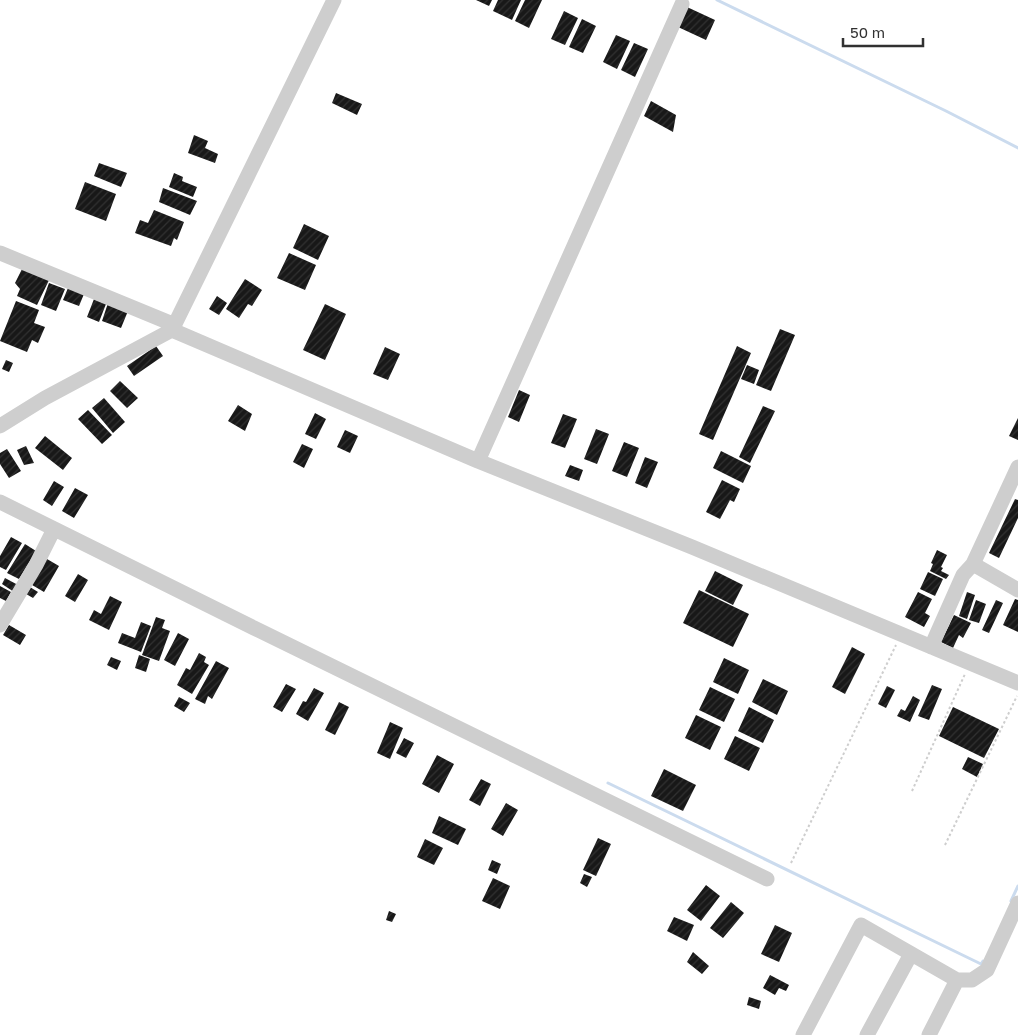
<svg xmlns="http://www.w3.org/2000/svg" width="1018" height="1035" font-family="'Golos Text',sans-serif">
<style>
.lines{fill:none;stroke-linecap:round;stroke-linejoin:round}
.stream{stroke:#cbdbee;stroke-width:3}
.building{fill:url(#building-hatch)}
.path{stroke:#cecece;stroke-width:2;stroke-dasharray:2.5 2.5;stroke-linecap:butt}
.minor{stroke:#cecece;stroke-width:15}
</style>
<defs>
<pattern id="building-hatch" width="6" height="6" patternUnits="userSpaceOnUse" patternTransform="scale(1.25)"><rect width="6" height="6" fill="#181818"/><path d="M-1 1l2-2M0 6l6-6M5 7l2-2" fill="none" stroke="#313131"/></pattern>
</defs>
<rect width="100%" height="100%" fill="#fff"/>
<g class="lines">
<!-- stream -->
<path class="stream" d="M717,0L946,111L1018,148
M608,783L981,964L983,961
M1011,901L1018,886"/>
</g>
<!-- building -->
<path class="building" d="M476,0H492L489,6Z
M498,0H521L512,20L493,11Z
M525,0H542L529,28L515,21Z
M687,7L715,20L706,40L678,27Z
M564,11L578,18L565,45L551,39Z
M582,19L596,26L583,53L569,47Z
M616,35L630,41L617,69L603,62Z
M634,43L648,49L635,77L621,70Z
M336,93L362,104L357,115L332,103Z
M651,101L676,115L673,132L644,116Z
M194,135L208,141L205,148L218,154L215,163L188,153Z
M99,163L127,173L121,187L94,176Z
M174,173L183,177L182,181L197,187L193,197L169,187Z
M85,182L116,194L106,221L75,209Z
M163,188L197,201L190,215L159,202Z
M154,210L184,222L177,240L174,238L171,246L135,233L140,220L148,223Z
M304,224L329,236L318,260L293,248Z
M289,253L316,265L305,290L277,278Z
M22,269L51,276L37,305L17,296L20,289L15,283Z
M245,279L262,290L252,306L248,304L239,318L226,309Z
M49,283L65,289L56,311L41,305Z
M68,288L84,294L79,306L63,300Z
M217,296L227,303L219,315L209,309Z
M94,299L106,304L99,322L87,317Z
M16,301L39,310L34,323L45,327L38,343L32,340L27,352L0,341Z
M108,303L128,311L121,328L102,321Z
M325,304L346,314L325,360L303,350Z
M780,329L795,335L771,391L756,385Z
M156,346L163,356L134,376L127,366Z
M737,346L751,353L713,440L699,434Z
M385,347L400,354L388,380L373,374Z
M6,360L13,363L9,372L2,369Z
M747,365L759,370L754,384L741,379Z
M120,381L138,398L127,408L110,391Z
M519,390L530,395L519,422L508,417Z
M104,398L125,422L113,433L92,408Z
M238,405L252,414L245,431L228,421Z
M763,406L775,411L750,463L739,457Z
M88,410L112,435L102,444L78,419Z
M315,413L326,419L316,439L305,434Z
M563,414L577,419L565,448L551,443Z
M1018,418V440L1009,436Z
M596,429L609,434L597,464L584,459Z
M345,430L358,436L350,453L337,447Z
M45,436L72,458L63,470L35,448Z
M624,442L639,448L627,477L612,471Z
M302,444L313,449L304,468L293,462Z
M26,446L34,463L24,465L17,450Z
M7,449L21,471L9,478L0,464V453Z
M721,451L751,466L743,483L713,468Z
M645,457L658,462L647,488L635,483Z
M570,465L583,470L579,481L565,476Z
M722,480L740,489L734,502L730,500L720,519L706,512Z
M54,481L64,487L52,506L43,500Z
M75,488L88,495L74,518L62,511Z
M1015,499L1018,500V518L999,558L989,553Z
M11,537L22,543L6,570L0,567V556Z
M25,544L36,551L19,579L7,573Z
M937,550L947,555L941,567L943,568L941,571L949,575L946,579L930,571L933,564L931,563Z
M47,559L59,566L44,592L27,582Z
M715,571L743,585L733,605L705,591Z
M928,572L943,579L935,596L920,589Z
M78,574L88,580L75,602L65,596Z
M5,578L18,585L14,592L2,584Z
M25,584L38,592L33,598L21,591Z
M0,586L11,592L6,601L0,598Z
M699,590L749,614L733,647L683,623Z
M918,592L932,599L925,613L930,616L924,627L905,617Z
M967,592L975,595L967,619L959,616Z
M110,596L122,602L109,630L89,620L94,610L101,614Z
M1015,599L1018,600V632L1003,625Z
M976,600L986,604L979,623L969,620Z
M996,600L1003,603L989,633L982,630Z
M954,615L971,623L963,638L959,635L953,648L941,642Z
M156,617L165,620L162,628L170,631L159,661L142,655Z
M141,622L151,626L141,652L118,643L122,633L135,638Z
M9,625L26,635L20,645L3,635Z
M178,633L189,639L175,666L164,660Z
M852,647L865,654L845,694L832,687Z
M199,653L206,657L204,662L209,665L192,694L177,685L186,668L190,670Z
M139,655L150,659L146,672L135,668Z
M111,657L121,661L117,670L107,665Z
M724,658L749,670L738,694L713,682Z
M216,661L229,668L212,699L208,696L205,704L195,699Z
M763,679L788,691L777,715L752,702Z
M286,684L296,689L282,712L273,707Z
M932,685L942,689L929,720L918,716Z
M887,686L895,690L886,708L878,704Z
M710,687L735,699L724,722L699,710Z
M314,688L324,693L308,721L296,714L303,701L306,702Z
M913,696L920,700L910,722L897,716L901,709L905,711Z
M179,697L190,703L184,712L174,706Z
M339,702L349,707L335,735L325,730Z
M749,707L774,720L763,743L738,731Z
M953,707L999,729L984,758L939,736Z
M696,715L721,727L710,750L685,738Z
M390,722L403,728L390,759L377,753Z
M735,736L760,748L749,771L724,759Z
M404,738L414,743L406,758L396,753Z
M437,755L454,764L439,793L422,784Z
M968,757L983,764L977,777L962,769Z
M664,769L696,785L683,811L651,796Z
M481,779L491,784L480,806L469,800Z
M506,803L518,810L503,836L491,829Z
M439,816L466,829L458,845L432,833Z
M598,838L611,844L596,876L583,870Z
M425,839L443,848L434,865L417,857Z
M492,860L501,864L497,874L488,870Z
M584,874L592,877L587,887L580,883Z
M493,878L510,886L500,909L482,901Z
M706,885L720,896L701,921L687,910Z
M731,902L744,913L723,938L710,928Z
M389,911L396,914L392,922L386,920Z
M674,917L694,925L687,941L667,931Z
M775,925L792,933L779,962L761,954Z
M693,952L709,966L702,974L687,962Z
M770,975L789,985L786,991L779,988L775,995L763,988Z
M749,997L761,1001L759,1009L747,1005Z"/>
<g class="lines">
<!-- path -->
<path class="path" d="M912,791L965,674
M945,845L1017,696
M791,863L896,645"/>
<!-- minor -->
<path class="minor" d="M0,253L175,325
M172,330L478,461L692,547L1018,683
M0,426L45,398L172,330L334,0
M478,461L682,4
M0,502L254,628L767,879
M973,564L1018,590
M0,625L36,565L54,529
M931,647L963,575L973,564L1018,467
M803,1035L861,925L957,980H972L987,970L1018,903
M867,1035L911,954
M929,1035L957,980"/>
</g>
<!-- scale -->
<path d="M843 38v8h80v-8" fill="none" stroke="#313131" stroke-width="2.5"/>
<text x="850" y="38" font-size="15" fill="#313131" stroke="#ffffff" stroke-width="4" paint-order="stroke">50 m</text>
</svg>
